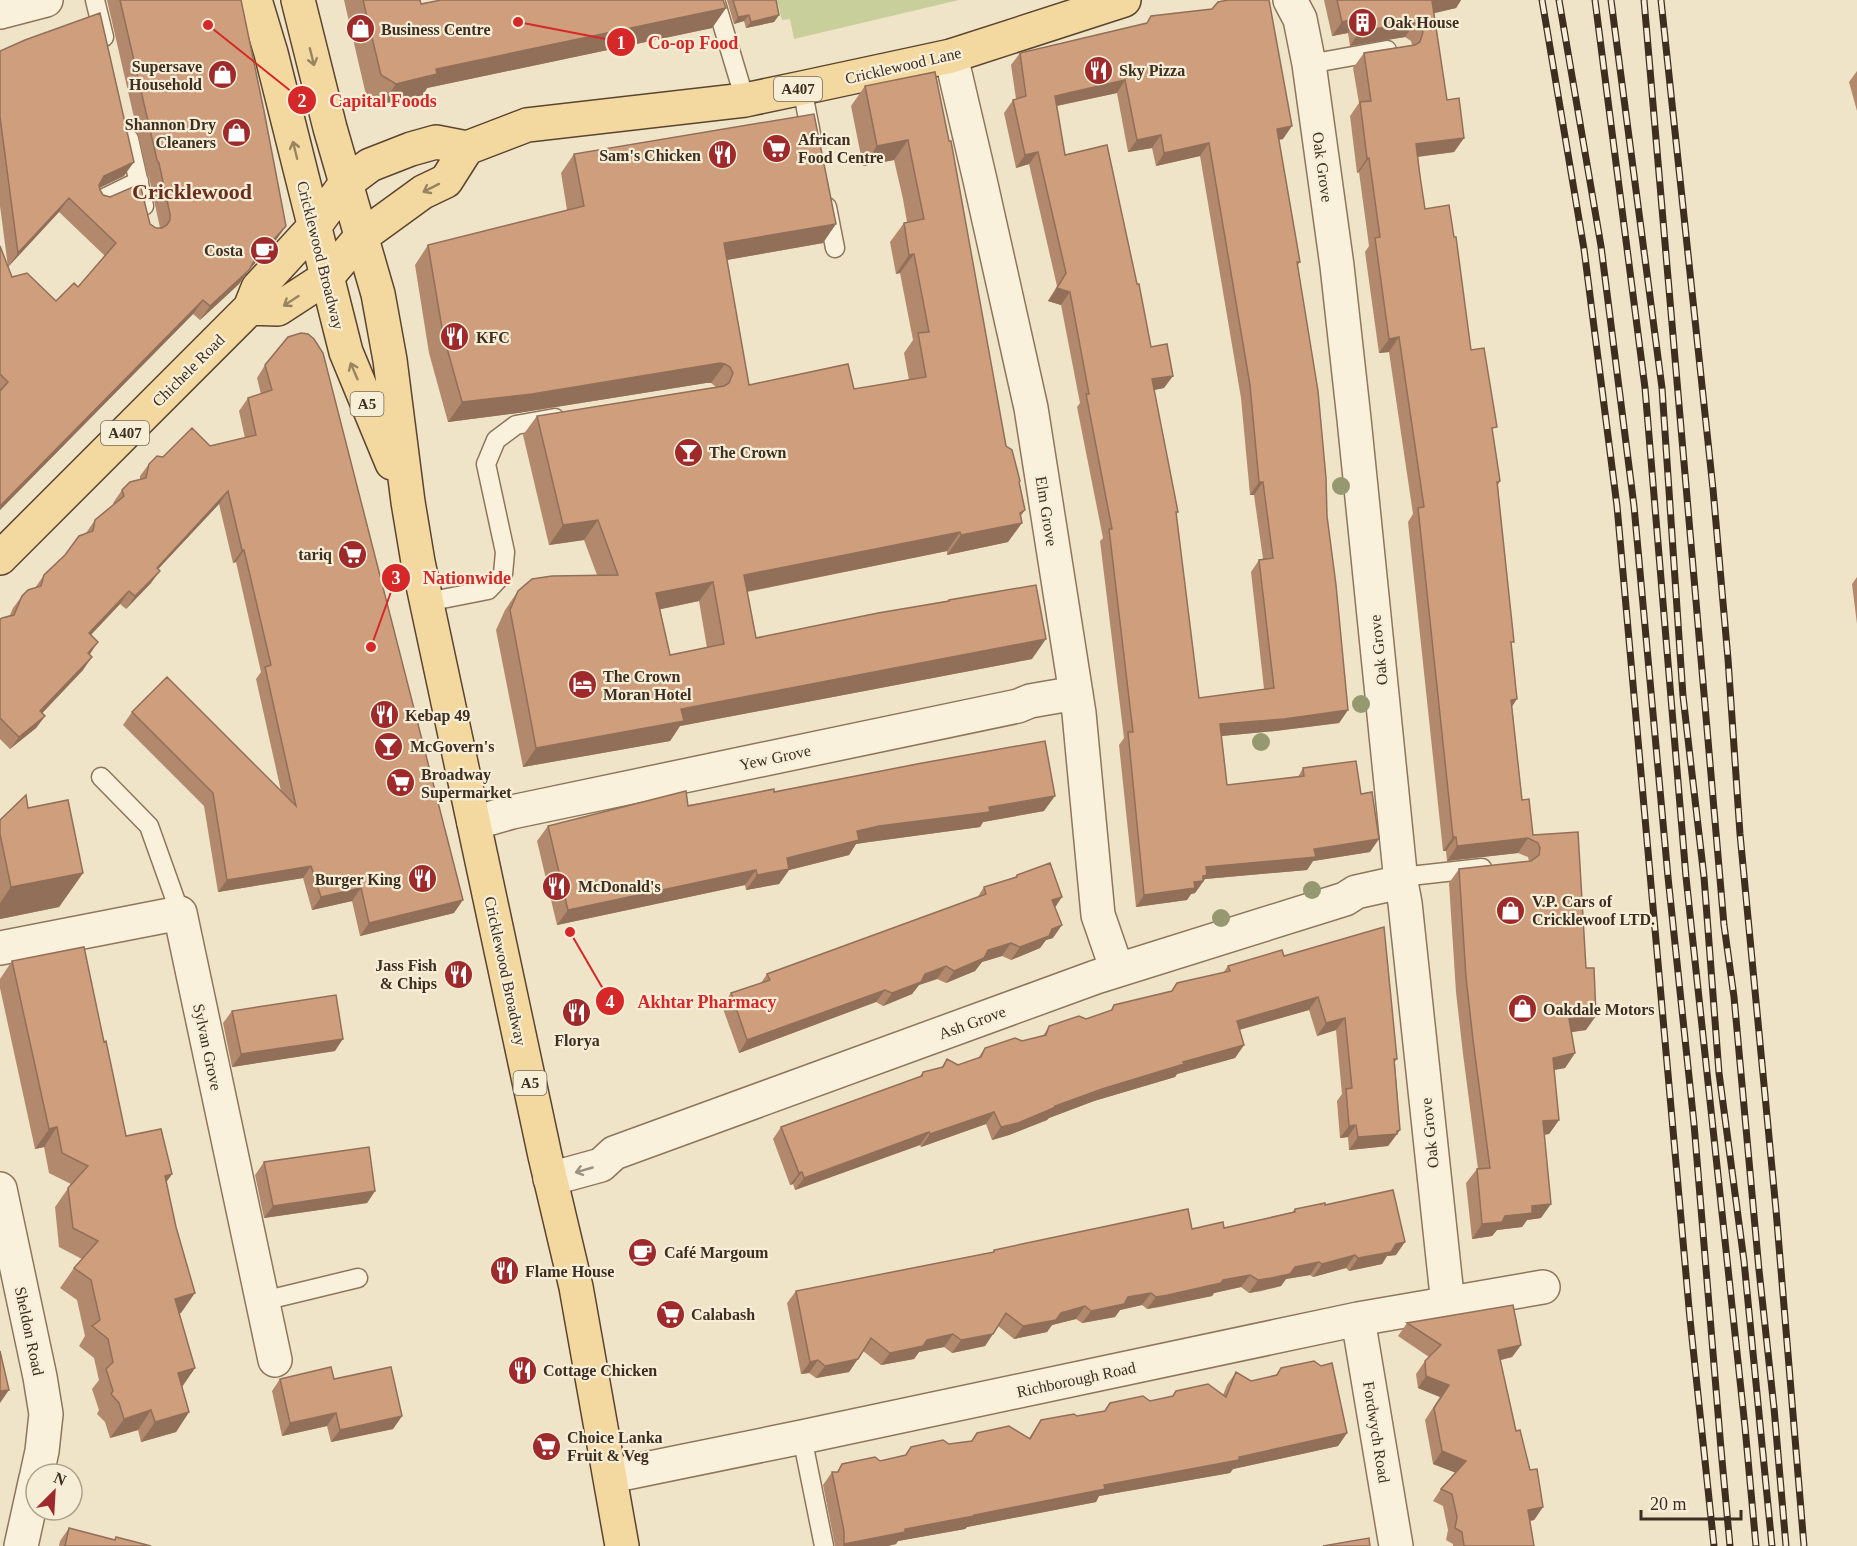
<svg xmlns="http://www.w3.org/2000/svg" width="1857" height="1546" font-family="'Times New Roman',serif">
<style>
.green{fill:#c9cf9b}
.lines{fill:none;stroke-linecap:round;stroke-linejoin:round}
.lane-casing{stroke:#8d765c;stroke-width:21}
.street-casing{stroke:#8d765c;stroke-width:36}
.primary-casing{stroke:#5b4430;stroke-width:36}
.lane{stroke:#faf1dc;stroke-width:18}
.street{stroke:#faf1dc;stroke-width:33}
.primary{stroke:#f3d9a0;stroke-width:33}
.rail-casing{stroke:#3d2e20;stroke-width:7}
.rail{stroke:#f7eed8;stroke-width:4.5;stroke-dasharray:14;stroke-linecap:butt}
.tree{fill:#96986f}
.wall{fill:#b2896c;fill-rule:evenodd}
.shaded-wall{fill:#916f58}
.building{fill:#cf9f7d;stroke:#916f58;stroke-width:1.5;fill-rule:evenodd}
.oneway{stroke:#988460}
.oneway2{stroke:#9c907e}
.labels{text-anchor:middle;stroke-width:4.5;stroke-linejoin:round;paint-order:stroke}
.shield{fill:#f7eed8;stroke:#756857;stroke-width:1.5}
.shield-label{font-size:15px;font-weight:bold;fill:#3d2e20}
.poi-label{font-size:16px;font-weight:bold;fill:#3d2e20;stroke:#f7eed8;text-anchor:start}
.street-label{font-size:16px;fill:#3d2e20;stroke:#f7eed8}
.district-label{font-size:22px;font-weight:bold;fill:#6b2e1e;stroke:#f7eed8}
.leader{fill:none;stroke:#d62828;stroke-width:2}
.callout-dot{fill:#d62828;stroke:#f7eed8;stroke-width:2}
.mark-label{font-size:18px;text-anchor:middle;font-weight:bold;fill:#fff}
.callout-label{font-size:18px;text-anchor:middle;font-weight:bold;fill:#d62828;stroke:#f7eed8;stroke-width:4.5;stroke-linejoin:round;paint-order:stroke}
</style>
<rect width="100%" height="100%" fill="#f0e4c8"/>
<!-- green -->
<path class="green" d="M770,0H959L794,39L790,19L782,20L778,4L771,5Z"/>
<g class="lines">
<defs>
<path id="lane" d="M95,0L104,37
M715,0L745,100
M1309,64L1387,50
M802,88L812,139
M129,139L144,206
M100,200L139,181
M827,207L835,248
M427,602L488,590L503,574L505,552L486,464L496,440L516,425L555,418
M101,777L149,826L180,913
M1401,877L1482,868
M263,1301L358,1278
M802,1437L824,1546"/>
<path id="street" d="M1290,0L1300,19L1309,64L1337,266L1354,419L1401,882L1405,903L1448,1305
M0,12L46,0
M951,56L980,180L1031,408L1079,713L1098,915L1117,970
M474,823L512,812L1018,706L1030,701L1076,693
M0,948L180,913L275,1360
M550,1179L601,1165L614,1153L1096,977L1345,899L1356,892L1401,882
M0,1189L40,1377L46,1414L42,1451L37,1474
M1358,1319L1396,1546
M611,1476L802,1437L1358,1319L1543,1287
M21,1546L36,1478"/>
<path id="primary" d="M255,0L271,53L346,352L392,463
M298,0L330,128L378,294L390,360L408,502L418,562L545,1156L576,1287L622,1546
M250,308L278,309L327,277L361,237L423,192L446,181L467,148
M0,558L250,308L258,288L314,227L346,183L370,165L411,149L436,142L467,148L527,125L745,100L802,88L951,56L1124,0"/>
</defs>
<!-- lane casing -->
<use href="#lane" class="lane-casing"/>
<!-- street casing -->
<use href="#street" class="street-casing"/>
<!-- primary casing -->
<use href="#primary" class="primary-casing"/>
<!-- lane -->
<use href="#lane" class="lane"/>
<!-- street -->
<use href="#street" class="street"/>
<!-- primary -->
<use href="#primary" class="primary"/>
<defs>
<path id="rail" d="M1542,0L1584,249L1617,506L1690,1319L1714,1546
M1559,0L1601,246L1634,506L1668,877L1694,1124L1721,1449L1730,1546
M1595,0L1645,388L1686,877L1745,1427L1756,1546
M1611,0L1662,388L1683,696L1704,877L1719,1073L1744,1261L1772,1546
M1644,0L1724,925L1734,997L1759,1270L1774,1408L1786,1546
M1661,0L1713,489L1728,659L1740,834L1776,1210L1804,1546"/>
</defs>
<!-- rail casing -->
<use href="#rail" class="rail-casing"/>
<!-- rail -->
<use href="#rail" class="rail"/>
</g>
<!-- trees -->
<g class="tree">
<circle cx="1341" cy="486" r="9"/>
<circle cx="1361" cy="704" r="9"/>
<circle cx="1261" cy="742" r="9"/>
<circle cx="1312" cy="890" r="9"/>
<circle cx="1221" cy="918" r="9"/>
</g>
<!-- wall -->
<path class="wall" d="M107,0H241L286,226L276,240L249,270L239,284L200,320L193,314L0,510V246L8,267L0,206V51L124,176L99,188L100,190L103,195L156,228H160L149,177L147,174ZM59,212L105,256L78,287L56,301L12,277L8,267Z
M344,0H420L421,4L726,8L712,28L427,88L423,95L382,104L366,95Z
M727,0H776L779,15L774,22L746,28L744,21L734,24Z
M1324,0H1461L1456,8L1434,13L1447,100L1464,138L1454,152L1418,157L1420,176L1425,209L1454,237L1471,350L1493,433L1500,481L1498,485L1511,647L1512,707L1522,800L1533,835L1578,832L1586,1030L1571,1032L1575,1053L1565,1068L1554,1070L1559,1120L1549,1134L1544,1135L1541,1218L1527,1220L1522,1227L1497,1230L1492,1236L1472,1239L1466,1183L1477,1169H1478L1463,1054L1456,992L1449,883L1459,869L1529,861L1528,857L1518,853L1447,861L1446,851H1443L1408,522L1413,514L1389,352L1379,353L1365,252L1369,246L1359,172L1357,173L1350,116L1359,103L1353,68L1364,53L1412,45L1411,41L1405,37L1350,46L1348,33L1332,36Z
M1147,23L1283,139L1279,140L1300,262L1298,265L1327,516L1348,710L1339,723L1275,731L1221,736L1227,785L1298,777L1303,768L1370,852L1313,861L1307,870L1205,879L1195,893L1191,894L1187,900L1136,907L1119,745L1124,738L1100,541L1103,538L1077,407L1080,403L1061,305L1048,301L1057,286L1029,164L1016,168L1004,113L1013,100L1016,99L1011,65L1020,53ZM1117,93L1128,152L1152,148L1156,166L1200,156L1241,398L1250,495H1254L1263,559L1259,560L1251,572L1264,689L1199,698L1176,514L1178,512L1154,390L1164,388L1151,347L1065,155L1057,106Z
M1857,71V111L1849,82Z
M935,72L1006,446L1019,482L1025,510L1020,516L1008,542L947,555V551L747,592L756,638L947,601L949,600L1032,659L680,726L670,741L523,767L496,630L505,610L518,591L597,575L584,540L549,545L523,435L537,416L716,387L711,383H706L518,413L448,422L429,353L415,265L428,245L567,210L561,173L574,154L823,243L726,260L749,385L854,389L909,380L904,353L913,340L900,273L896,274L890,242L904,223L907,222L903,199L894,160L863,166L851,106L865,86ZM699,601L707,648L670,655L660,609Z
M265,365L454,913L360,936L352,901L312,910L303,878L218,892L204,806L123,725L132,712L281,791L256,679L261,672L236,562L233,563L219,504L158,569L151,583L126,609L120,604L91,635L89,655L83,670L42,713L45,716L36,728L10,749L0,739V619L10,615L13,608L22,596L35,588L44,575L65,555L86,533L95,520L114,505L113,503L122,490L140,479V476L149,464L163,457L245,438L239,411L248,398L261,394L257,378Z
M1857,577V624L1852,584Z
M774,792L1044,811L983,822L980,827L869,842L856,844L849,855L789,870L779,884L746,890L745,885L557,925L537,841L548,826Z
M28,808L83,873L59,907L0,919V820Z
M1017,875L1055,907L1053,938L1046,940L1040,948L1011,960L1002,956L982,962L975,971L946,983L937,979L919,985L912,994L883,1006L876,1002L739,1053L722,1006L731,993L761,983L767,974L977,898L984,887L1015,877Z
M1284,956L1397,1059L1395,1062L1400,1130L1388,1146L1349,1150L1348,1137L1340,1138L1337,1101L1342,1094L1336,1030L1317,1036L1309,1010L1239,1030L1244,1045L1235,1058L1177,1074L1175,1077L1094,1101L1049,1118L1047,1120L1009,1135L992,1140L986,1124L921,1147L920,1145L795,1190L793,1184L790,1185L773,1139L781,1127L920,1076L923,1072L941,1068L947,1059L958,1065L978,1058L985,1048L1022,1041L1043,1036L1049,1026L1086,1019L1110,1011L1114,1005L1171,992L1177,983L1223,973L1228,966Z
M12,961L104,1042L126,1136L172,1174L166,1182L181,1313H179L195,1368L182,1387L189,1412L176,1432L141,1442L138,1430L110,1438L105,1422L97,1414L99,1410L92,1389L99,1380L94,1358L79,1346L85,1336L77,1300L60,1288L74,1268L82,1259L59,1247L55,1207L71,1184L49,1173L44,1147L35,1149L0,988V979Z
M232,1011L335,1051L232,1067L223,1023Z
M264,1162L375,1191L367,1203L264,1218L255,1175Z
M1325,1205L1396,1255L1387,1256L1382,1264L1349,1271L1346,1268L1313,1277L1310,1275L1286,1279L1281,1286L1262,1291L1249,1293L1241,1287L1214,1293L1212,1296L1160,1307L1147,1309L1142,1305L1120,1310L1115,1317L1082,1323L1076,1319L1052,1325L1047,1332L1014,1339L998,1326L985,1346L952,1353L944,1347L919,1352L914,1359L881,1365L863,1351L849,1372L816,1378L809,1373L801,1374L787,1303L796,1291L993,1252L994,1250L1192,1229L1224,1228L1292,1212L1295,1209Z
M1407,1323L1521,1345L1512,1357L1500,1360L1516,1431L1543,1507L1534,1520L1529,1521L1534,1546H1453V1544L1446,1540L1448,1530L1443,1506L1433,1501L1441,1489L1456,1473L1433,1464L1425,1420L1440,1397L1418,1388L1416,1374L1425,1361L1429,1357L1398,1336Z
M1281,1368L1347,1433L1338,1446L1233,1469L1230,1473L1099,1496L1096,1502L967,1527L965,1529L898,1541L896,1544L888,1546H835L823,1485L832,1472H837L842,1464L880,1461L905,1455L911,1447L949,1444L971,1441L977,1433L1029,1438L1041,1420L1077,1416L1104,1411L1110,1403L1150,1401L1172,1397L1176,1391L1223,1395L1227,1385L1236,1372L1251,1381L1275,1376Z
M280,1379H334L402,1416L393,1429L331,1442L327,1426L282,1436L272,1391Z
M69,1528L114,1540L116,1537L151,1546H59L60,1541Z"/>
<!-- shaded-wall -->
<path class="shaded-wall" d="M1437,0H1461L1456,8L1422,16L1432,1Z
M726,8L712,28L427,88L423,95L382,104L396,84L436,69Z
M749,15L744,21L734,24L738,17Z
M779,15L774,22L746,28L751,22Z
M1358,18L1348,33L1332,36L1342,22Z
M1415,23L1405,37L1350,46L1360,31Z
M1125,80L1117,93L1046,108L1055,96Z
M1292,126L1283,139L1268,141L1277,129Z
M1161,135L1152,148L1128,152L1137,140Z
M1464,138L1454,152L1406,158L1416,144Z
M908,140L894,160L863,166L877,146Z
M1209,143L1200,156L1156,166L1164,153Z
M1038,152L1029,164L1016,168L1025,155Z
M1367,158H1369L1359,172L1357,173Z
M134,162L124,176L95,190L104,176Z
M69,198L59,212L8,267L18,253Z
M836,224L823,243L710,263L724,243Z
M286,226L276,240L249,270L239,284L200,320L210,306L254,261Z
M914,254L900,273L896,274L909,255Z
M1057,288L1070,292L1061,305L1048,301Z
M203,300L193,314L0,510V506Z
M1399,337L1389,352L1379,353L1389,339Z
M720,363L725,364L711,383H706L518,413L448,422L462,402Z
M1173,376L1164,388L1143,392L1152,379Z
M1259,482H1263L1254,495H1250Z
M228,491L219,504L148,580L157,568Z
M1025,510L1014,524L1022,523L1008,542L947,555L961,535L1020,513Z
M598,520L584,540L549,545L563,525Z
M960,532L947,551L730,595L744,575Z
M242,550H244L236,562L233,563Z
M160,571L151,583L126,609L135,596Z
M713,582L699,601L643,613L656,593Z
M129,591L120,604L80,646L89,633Z
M1046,639L1032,659L680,726L670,741L523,767L536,748L681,709Z
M98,642L90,654L88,653Z
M92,657L83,670L32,724L40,711Z
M1517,699L1507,714L1511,700Z
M1348,710L1339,723L1275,731L1211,737L1220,724Z
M45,716L36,728L10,749L19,737Z
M1055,796L1044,811L983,822L980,827L869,842L856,844L849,855L789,870L779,884L746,890L757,875L787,858L857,831L879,826Z
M1453,837H1456L1446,851H1443Z
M1528,838L1518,853L1447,861L1457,846Z
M1379,839L1370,852L1313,861L1307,870L1205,879L1195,893L1191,894L1187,900L1136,907L1144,895L1206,867Z
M311,866L303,878L218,892L227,880Z
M756,870L745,885L557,925L568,910Z
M83,873L59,907L0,919V903L11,887Z
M361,888L352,901L312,910L321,897Z
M1062,897L1054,909L1052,900Z
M463,900L454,913L360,936L369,923Z
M1062,925L1053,938L1046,940L1040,948L1011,960L1020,947L1052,929Z
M1011,943L1002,956L982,962L975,971L946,983L954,971L988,950Z
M946,966L937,979L919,985L912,994L883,1006L892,993L925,974Z
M885,990L876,1002L739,1053L747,1040Z
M1318,997L1309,1010L1228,1033L1237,1021Z
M1596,1016L1586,1030L1559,1034L1569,1019Z
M1345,1018L1336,1030L1317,1036L1326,1023Z
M343,1039L335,1051L232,1067L241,1054Z
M1244,1045L1235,1058L1177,1074L1175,1077L1094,1101L1049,1118L1047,1120L1009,1135L992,1140L1001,1127L1055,1106L1183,1062Z
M1575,1053L1565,1068L1543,1072L1553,1058Z
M994,1112L986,1124L921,1147L930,1134Z
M1559,1120L1549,1134L1533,1136L1543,1121Z
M1356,1125L1348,1137L1340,1138L1349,1126Z
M57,1127L44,1147L35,1149L49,1129Z
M1400,1130L1388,1146L1349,1150L1358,1137Z
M929,1132L920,1145L795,1190L804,1178Z
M802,1172L793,1184L790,1185L799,1173Z
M172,1174L158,1194L165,1176Z
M375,1191L367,1203L264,1218L273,1206Z
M1551,1204L1541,1218L1527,1220L1522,1227L1497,1230L1492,1236L1472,1239L1482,1224L1532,1206Z
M1405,1242L1396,1255L1387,1256L1382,1264L1349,1271L1358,1258L1396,1244Z
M1355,1255L1346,1268L1313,1277L1322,1264Z
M1319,1262L1310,1275L1286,1279L1281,1286L1249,1293L1258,1280L1295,1267Z
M1250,1275L1241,1287L1214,1293L1212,1296L1147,1309L1156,1297L1223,1280Z
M195,1293L181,1313L161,1318L175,1299Z
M1151,1293L1142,1305L1120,1310L1115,1317L1082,1323L1091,1311L1128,1297Z
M1085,1306L1076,1319L1052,1325L1047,1332L1014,1339L1023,1326L1061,1313Z
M953,1334L944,1347L919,1352L914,1359L881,1365L890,1353L927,1340Z
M993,1334L985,1346L952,1353L961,1340Z
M1521,1345L1512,1357L1489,1363L1498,1350Z
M858,1359L849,1372L816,1378L825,1366Z
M818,1360L809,1373L801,1374L810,1362Z
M195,1368L181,1388L178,1373Z
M1426,1376L1449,1385L1440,1397L1418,1388Z
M9,1390L0,1403V1391Z
M151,1410L138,1430L110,1438L124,1419Z
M189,1412L176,1432L141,1442L155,1422Z
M336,1413L327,1426L282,1436L290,1423Z
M402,1416L393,1429L331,1442L340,1430Z
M1347,1433L1338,1446L1233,1469L1230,1473L1099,1496L1096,1502L967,1527L965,1529L898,1541L896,1544L888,1546H843L844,1544L905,1529L974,1515L1104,1485L1239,1457Z
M1442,1451L1466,1461L1457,1473L1433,1464Z
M1543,1507L1534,1520L1519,1523L1528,1510Z"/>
<!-- building -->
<path class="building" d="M120,0H241L264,111L286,226L254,261L249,270L210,306L203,300L0,506V391L8,382L0,374V246L12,277L27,273L56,301L74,283L78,287L116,243L69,198L18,253L0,117V51L25,40L100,13L134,162L104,176L99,185L100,190L103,195L110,197L140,184L150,224L156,228H162L167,225L170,220V214L159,163L157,160Z
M363,0H420L421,4L441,0H723L726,8L436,69L437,74L396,84L381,75Z
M733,0H776L779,15L751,22L749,15L738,17Z
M1228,0H1269L1292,126L1277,129L1300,262H1297L1318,391L1326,478L1327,516L1336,585L1348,710L1284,719L1220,724L1227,785L1304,776L1303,768L1356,761L1361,794L1372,792L1379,839L1314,849L1316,857L1206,867L1207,875L1203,876V881L1194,882L1195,888L1144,895L1128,732H1133L1109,529H1112L1086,394H1089L1070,292L1057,288L1066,273L1038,152L1025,155L1013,100L1026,96L1020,53L1147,23L1151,16L1212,9L1218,2ZM1125,80L1137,140L1161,135L1164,153L1209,143L1250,385L1259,482H1263L1273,558L1259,560L1274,688L1199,698L1176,512H1178L1152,379L1173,376L1167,344L1151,347L1139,284H1137L1107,145L1065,155L1055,96Z
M1337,0H1437L1432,1L1447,100L1459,98L1464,138L1416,144L1420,176L1425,209L1449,205L1454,237H1456L1471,350L1484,348L1497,427L1492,428L1500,481L1497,482L1514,642H1511L1517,699L1511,700L1522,800L1529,799L1533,835L1578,832L1586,968H1594L1596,1016L1569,1019L1575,1053L1553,1058L1559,1120L1543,1121L1551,1204L1532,1206V1213L1505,1216L1502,1222L1482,1224L1477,1169L1490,1168L1473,1040L1466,977L1459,869L1531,861L1539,855L1540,848L1538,843L1528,838L1457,846L1456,837H1453L1418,508L1424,507L1399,337L1389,339L1375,238L1380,237L1369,158H1367L1360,102L1371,101L1364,53L1415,45L1420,42L1423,32L1421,27L1415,23L1360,31L1358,18L1342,22Z
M935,72L949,141H951L1006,446L1012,450L1020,481L1019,482L1025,510L1020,513L1022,523L961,535L960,532L744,575L756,638L878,613L949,601V600L1036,585L1046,639L681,709L684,721L536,748L510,610L518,591L532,579L552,576L618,575L598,520L563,525L537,416L724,386L729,383L733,373L730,367L725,364L720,363L532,394L462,402L443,334L428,245L584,206L574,154L814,114L836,224L724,243L749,385L848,364L854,389L926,377L918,333L929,332L914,254L909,255L904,223L924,219L916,180L908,140L877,146L865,86ZM713,582L724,644L670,655L656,593Z
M301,333L308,334L314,339L323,353L463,900L369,923L361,888L321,897L311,866L227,880L213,793L132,712L167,677L296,806L265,667L271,665L244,550H242L228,491L157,568L160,571L135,596L129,591L89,633L98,642L88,653L92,657L40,711L45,716L19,737L0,718V619L2,618L14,615L22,596L28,590L41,586L44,575L65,555L79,536L93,531L95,520L124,496L122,490L130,482L146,478L149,464L157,456L163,457L192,428L210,446L256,435L248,398L272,390L265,365L288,337Z
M1045,741L1055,796L989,807L990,812L879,826L857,831L859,840L787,858L789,869L757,875L756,870L568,910L548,826L686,791L688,806L774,789V792L917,764Z
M26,795L28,808L68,800L83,873L11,887L0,834V820Z
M1050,863L1062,897L1052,900L1062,925L1052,929L1049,936L1020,947L1011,943L988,950L984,958L954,971L946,966L925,974L921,982L892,993L885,990L747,1040L731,993L770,980L767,974L986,894L984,887L1017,877V875Z
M1384,927L1397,1059H1394L1400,1130L1397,1131V1134L1358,1137L1356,1125L1349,1126L1346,1089L1352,1088L1345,1018L1326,1023L1318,997L1237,1021L1244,1045L1183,1062L1184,1064L1102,1089L1055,1106L1056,1107L1018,1123L1001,1127L994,1112L930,1134L929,1132L804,1178L802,1172L799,1173L781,1127L922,1076L923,1072L943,1067L947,1059L958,1065L981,1057L985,1048L1015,1038L1022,1041L1046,1035L1049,1026L1079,1016L1086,1019L1112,1010L1114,1005L1172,991L1177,983L1230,971L1228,966L1282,950L1284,956Z
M84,947L104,1042L106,1041L126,1136L161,1129L172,1174L165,1176L176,1227L195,1293L175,1299L195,1368L178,1373L189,1412L155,1422L151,1410L124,1419L119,1403L111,1394L113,1391L106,1369L113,1362L108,1339L92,1326L100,1320L91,1280L74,1268L98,1241L73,1228L68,1188L88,1166L62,1153L57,1127L49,1129L12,961Z
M336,995L343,1039L241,1054L232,1011Z
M369,1147L375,1191L273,1206L264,1162Z
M1393,1190L1405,1242L1396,1244L1391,1252L1358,1258L1355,1255L1322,1264L1319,1262L1295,1267L1290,1274L1271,1278L1258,1280L1250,1275L1223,1280L1221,1283L1168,1295L1156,1297L1151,1293L1128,1297L1124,1304L1091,1311L1085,1306L1061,1313L1056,1320L1023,1326L1006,1313L993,1334L961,1340L953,1334L927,1340L923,1346L890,1353L871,1338L858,1359L825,1366L818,1360L810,1362L796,1291L994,1252V1250L1188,1209L1192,1229L1223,1222L1224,1228L1295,1212V1209L1325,1203V1205Z
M1513,1305L1521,1345L1498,1350L1516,1431L1520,1430L1530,1470L1537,1469L1543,1507L1528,1510L1534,1546H1464L1462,1532L1455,1528L1457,1517L1452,1494L1441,1489L1466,1461L1442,1451L1434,1408L1449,1385L1426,1376L1425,1361L1441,1345L1407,1323Z
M0,1351L9,1390L0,1391Z
M1314,1361L1321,1366L1332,1363L1347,1433L1239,1457V1460L1104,1485L1105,1489L974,1515V1516L905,1529V1532L844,1544V1531L832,1472H838L842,1464L875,1457L880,1461L906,1455L911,1447L943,1440L949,1444L972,1441L977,1433L1009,1426L1030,1439L1041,1420L1074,1414L1077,1416L1105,1411L1110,1403L1143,1396L1150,1401L1173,1396L1176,1391L1208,1384L1226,1397L1236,1372L1251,1381L1277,1375L1281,1368Z
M331,1367L334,1379L391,1367L402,1416L340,1430L336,1413L290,1423L280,1379Z
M69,1528L115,1540L116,1537L151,1546H65Z
M1369,1538L1370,1546H1323Z"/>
<!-- one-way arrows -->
<defs><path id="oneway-shaft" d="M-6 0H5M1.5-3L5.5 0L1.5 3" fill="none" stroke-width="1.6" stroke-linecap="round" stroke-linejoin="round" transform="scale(1.5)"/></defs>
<g class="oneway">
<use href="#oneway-shaft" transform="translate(312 57) rotate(76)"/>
<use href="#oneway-shaft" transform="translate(295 150) rotate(-104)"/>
<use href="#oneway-shaft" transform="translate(431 188) rotate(153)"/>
<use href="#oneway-shaft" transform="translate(291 301) rotate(147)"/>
<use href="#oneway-shaft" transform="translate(354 371) rotate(-113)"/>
</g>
<use class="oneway2" href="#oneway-shaft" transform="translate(584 1170) rotate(164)"/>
<!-- icons -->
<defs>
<symbol id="building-disc" viewBox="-11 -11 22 22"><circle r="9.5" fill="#9e2a2b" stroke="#f7eed8"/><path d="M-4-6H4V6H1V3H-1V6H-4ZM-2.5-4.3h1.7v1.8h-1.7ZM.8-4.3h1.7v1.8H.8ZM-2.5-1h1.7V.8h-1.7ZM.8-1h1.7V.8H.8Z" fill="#fff"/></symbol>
<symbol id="shop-disc" viewBox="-11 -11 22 22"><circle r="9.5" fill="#9e2a2b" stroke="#f7eed8"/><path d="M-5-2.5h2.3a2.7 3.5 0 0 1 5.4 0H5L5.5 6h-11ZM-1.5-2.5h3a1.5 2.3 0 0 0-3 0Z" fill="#fff"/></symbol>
<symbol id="restaurant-disc" viewBox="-11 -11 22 22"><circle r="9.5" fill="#9e2a2b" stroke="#f7eed8"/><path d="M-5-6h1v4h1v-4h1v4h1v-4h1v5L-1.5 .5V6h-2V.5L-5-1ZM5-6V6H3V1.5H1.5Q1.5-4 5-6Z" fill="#fff"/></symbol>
<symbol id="supermarket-disc" viewBox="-11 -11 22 22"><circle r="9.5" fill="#9e2a2b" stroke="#f7eed8"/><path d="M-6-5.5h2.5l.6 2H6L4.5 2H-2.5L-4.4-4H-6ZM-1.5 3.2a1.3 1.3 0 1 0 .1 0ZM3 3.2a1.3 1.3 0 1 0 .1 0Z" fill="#fff"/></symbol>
<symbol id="cafe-disc" viewBox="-11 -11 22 22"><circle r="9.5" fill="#9e2a2b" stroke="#f7eed8"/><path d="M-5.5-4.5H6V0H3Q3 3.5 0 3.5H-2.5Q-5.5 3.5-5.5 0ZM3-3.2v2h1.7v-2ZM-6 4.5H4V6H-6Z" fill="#fff"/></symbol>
<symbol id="bar-disc" viewBox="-11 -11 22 22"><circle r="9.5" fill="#9e2a2b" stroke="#f7eed8"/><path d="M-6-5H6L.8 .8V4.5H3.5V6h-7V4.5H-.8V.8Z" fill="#fff"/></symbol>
<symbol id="hotel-disc" viewBox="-11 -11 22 22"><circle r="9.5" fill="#9e2a2b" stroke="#f7eed8"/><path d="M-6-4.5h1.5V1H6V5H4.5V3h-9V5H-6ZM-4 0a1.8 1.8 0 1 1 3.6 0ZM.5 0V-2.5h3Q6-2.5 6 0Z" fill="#fff"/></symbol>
</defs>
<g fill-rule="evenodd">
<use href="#building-disc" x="1346" y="6" width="33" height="33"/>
<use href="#shop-disc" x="344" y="12" width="33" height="33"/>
<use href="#restaurant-disc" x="1082" y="54" width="33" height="33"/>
<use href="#shop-disc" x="206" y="58" width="33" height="33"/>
<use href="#shop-disc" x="220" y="116" width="33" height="33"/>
<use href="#supermarket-disc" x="760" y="132" width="33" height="33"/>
<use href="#restaurant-disc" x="706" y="138" width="33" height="33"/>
<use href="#cafe-disc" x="248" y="234" width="33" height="33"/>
<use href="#restaurant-disc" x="438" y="320" width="33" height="33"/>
<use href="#bar-disc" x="672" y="436" width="33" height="33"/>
<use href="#supermarket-disc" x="336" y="538" width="33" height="33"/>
<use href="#hotel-disc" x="566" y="668" width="33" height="33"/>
<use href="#restaurant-disc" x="368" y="698" width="33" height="33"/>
<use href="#bar-disc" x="372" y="730" width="33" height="33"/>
<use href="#supermarket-disc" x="384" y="766" width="33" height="33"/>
<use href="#restaurant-disc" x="406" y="862" width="33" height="33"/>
<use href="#restaurant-disc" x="540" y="870" width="33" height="33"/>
<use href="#shop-disc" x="1494" y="894" width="33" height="33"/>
<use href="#restaurant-disc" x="442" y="958" width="33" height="33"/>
<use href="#shop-disc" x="1506" y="992" width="33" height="33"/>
<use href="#restaurant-disc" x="560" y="996" width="33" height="33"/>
<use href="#cafe-disc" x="626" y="1236" width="33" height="33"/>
<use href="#restaurant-disc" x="488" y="1254" width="33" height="33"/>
<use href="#supermarket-disc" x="654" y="1298" width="33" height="33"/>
<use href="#restaurant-disc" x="506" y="1354" width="33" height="33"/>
<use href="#supermarket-disc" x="530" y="1430" width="33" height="33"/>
</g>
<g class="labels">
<!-- shield labels -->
<g class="shield">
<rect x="774" y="77" width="48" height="24" rx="4.5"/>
<rect x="350.5" y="392" width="33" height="24" rx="4.5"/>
<rect x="101" y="421" width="48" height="24" rx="4.5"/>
<rect x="513.5" y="1071" width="33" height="24" rx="4.5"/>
</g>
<g class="shield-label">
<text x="798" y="94">A407</text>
<text x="367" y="409">A5</text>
<text x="125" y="438">A407</text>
<text x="530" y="1088">A5</text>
</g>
<!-- poi labels -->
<g class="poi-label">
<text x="1383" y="28">Oak House</text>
<text x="381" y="35">Business Centre</text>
<text x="202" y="72" text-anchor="end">Supersave<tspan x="202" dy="18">Household</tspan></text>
<text x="1119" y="76">Sky Pizza</text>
<text x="216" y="130" text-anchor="end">Shannon Dry<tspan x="216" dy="18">Cleaners</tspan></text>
<text x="798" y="145">African<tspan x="798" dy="18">Food Centre</tspan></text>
<text x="701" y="161" text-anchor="end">Sam's Chicken</text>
<text x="243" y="256" text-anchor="end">Costa</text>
<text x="476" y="343">KFC</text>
<text x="709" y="458">The Crown</text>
<text x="332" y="560" text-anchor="end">tariq</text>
<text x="603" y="682">The Crown<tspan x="603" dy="18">Moran Hotel</tspan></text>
<text x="405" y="721">Kebap 49</text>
<text x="410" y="752">McGovern's</text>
<text x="421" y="780">Broadway<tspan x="421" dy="18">Supermarket</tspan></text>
<text x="401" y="885" text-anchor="end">Burger King</text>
<text x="578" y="892">McDonald's</text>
<text x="1532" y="907">V.P. Cars of<tspan x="1532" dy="18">Cricklewoof LTD.</tspan></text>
<text x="437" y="971" text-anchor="end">Jass Fish<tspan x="437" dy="18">&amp; Chips</tspan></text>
<text x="1543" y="1015">Oakdale Motors</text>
<text x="577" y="1046" text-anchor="middle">Florya</text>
<text x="664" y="1258">Café Margoum</text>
<text x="525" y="1277">Flame House</text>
<text x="691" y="1320">Calabash</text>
<text x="543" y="1376">Cottage Chicken</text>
<text x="567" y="1443">Choice Lanka<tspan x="567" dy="18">Fruit &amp; Veg</tspan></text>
</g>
<!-- street labels -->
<g class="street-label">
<text transform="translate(903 65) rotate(-13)" y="6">Cricklewood Lane</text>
<text transform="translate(1323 167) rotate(82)" y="6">Oak Grove</text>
<text transform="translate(321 255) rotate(76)" y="6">Cricklewood Broadway</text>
<text transform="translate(188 370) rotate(-45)" y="6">Chichele Road</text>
<text transform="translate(1047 511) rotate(81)" y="6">Elm Grove</text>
<text transform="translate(1378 650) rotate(-96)" y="6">Oak Grove</text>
<text transform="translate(775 757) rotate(-12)" y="6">Yew Grove</text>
<text transform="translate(506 971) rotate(78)" y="6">Cricklewood Broadway</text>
<text transform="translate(972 1022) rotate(-20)" y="6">Ash Grove</text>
<text transform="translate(208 1047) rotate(78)" y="6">Sylvan Grove</text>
<text transform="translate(1429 1133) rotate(-96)" y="6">Oak Grove</text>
<text transform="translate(30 1331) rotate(78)" y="6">Sheldon Road</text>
<text transform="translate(1076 1379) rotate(-12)" y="6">Richborough Road</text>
<text transform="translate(1377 1432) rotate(81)" y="6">Fordwych Road</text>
</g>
<!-- district labels -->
<g class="district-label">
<text x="192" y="199">Cricklewood</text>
</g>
</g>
<!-- callouts -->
<path class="leader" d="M518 22L621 42M208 25L302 100M371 647L396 578M570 932L610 1001"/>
<g class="callout-dot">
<circle cx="518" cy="22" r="6"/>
<circle cx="208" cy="25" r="6"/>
<circle cx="371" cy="647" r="6"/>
<circle cx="570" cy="932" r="6"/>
<circle cx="621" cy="42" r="15"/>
<circle cx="302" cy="100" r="15"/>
<circle cx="396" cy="578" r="15"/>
<circle cx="610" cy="1001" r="15"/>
</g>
<g class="mark-label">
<text x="621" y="49">1</text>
<text x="302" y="107">2</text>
<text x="396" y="584">3</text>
<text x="610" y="1008">4</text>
</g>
<g class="callout-label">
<text x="693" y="49">Co-op Food</text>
<text x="383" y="107">Capital Foods</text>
<text x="467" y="584">Nationwide</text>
<text x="707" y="1008">Akhtar Pharmacy</text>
</g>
<!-- north arrow -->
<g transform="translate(54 1492) rotate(24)"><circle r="28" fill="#f7eed8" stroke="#ada18e" stroke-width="1.5"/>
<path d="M0-4.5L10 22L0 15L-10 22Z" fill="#9e2a2b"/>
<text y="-9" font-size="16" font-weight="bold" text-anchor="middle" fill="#3d2e20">N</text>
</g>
<!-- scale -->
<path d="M1641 1510v9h100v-9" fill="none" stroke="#3d2e20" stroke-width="3"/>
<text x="1650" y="1510" font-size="18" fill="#3d2e20" stroke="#f7eed8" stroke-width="4.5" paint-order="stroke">20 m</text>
</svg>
